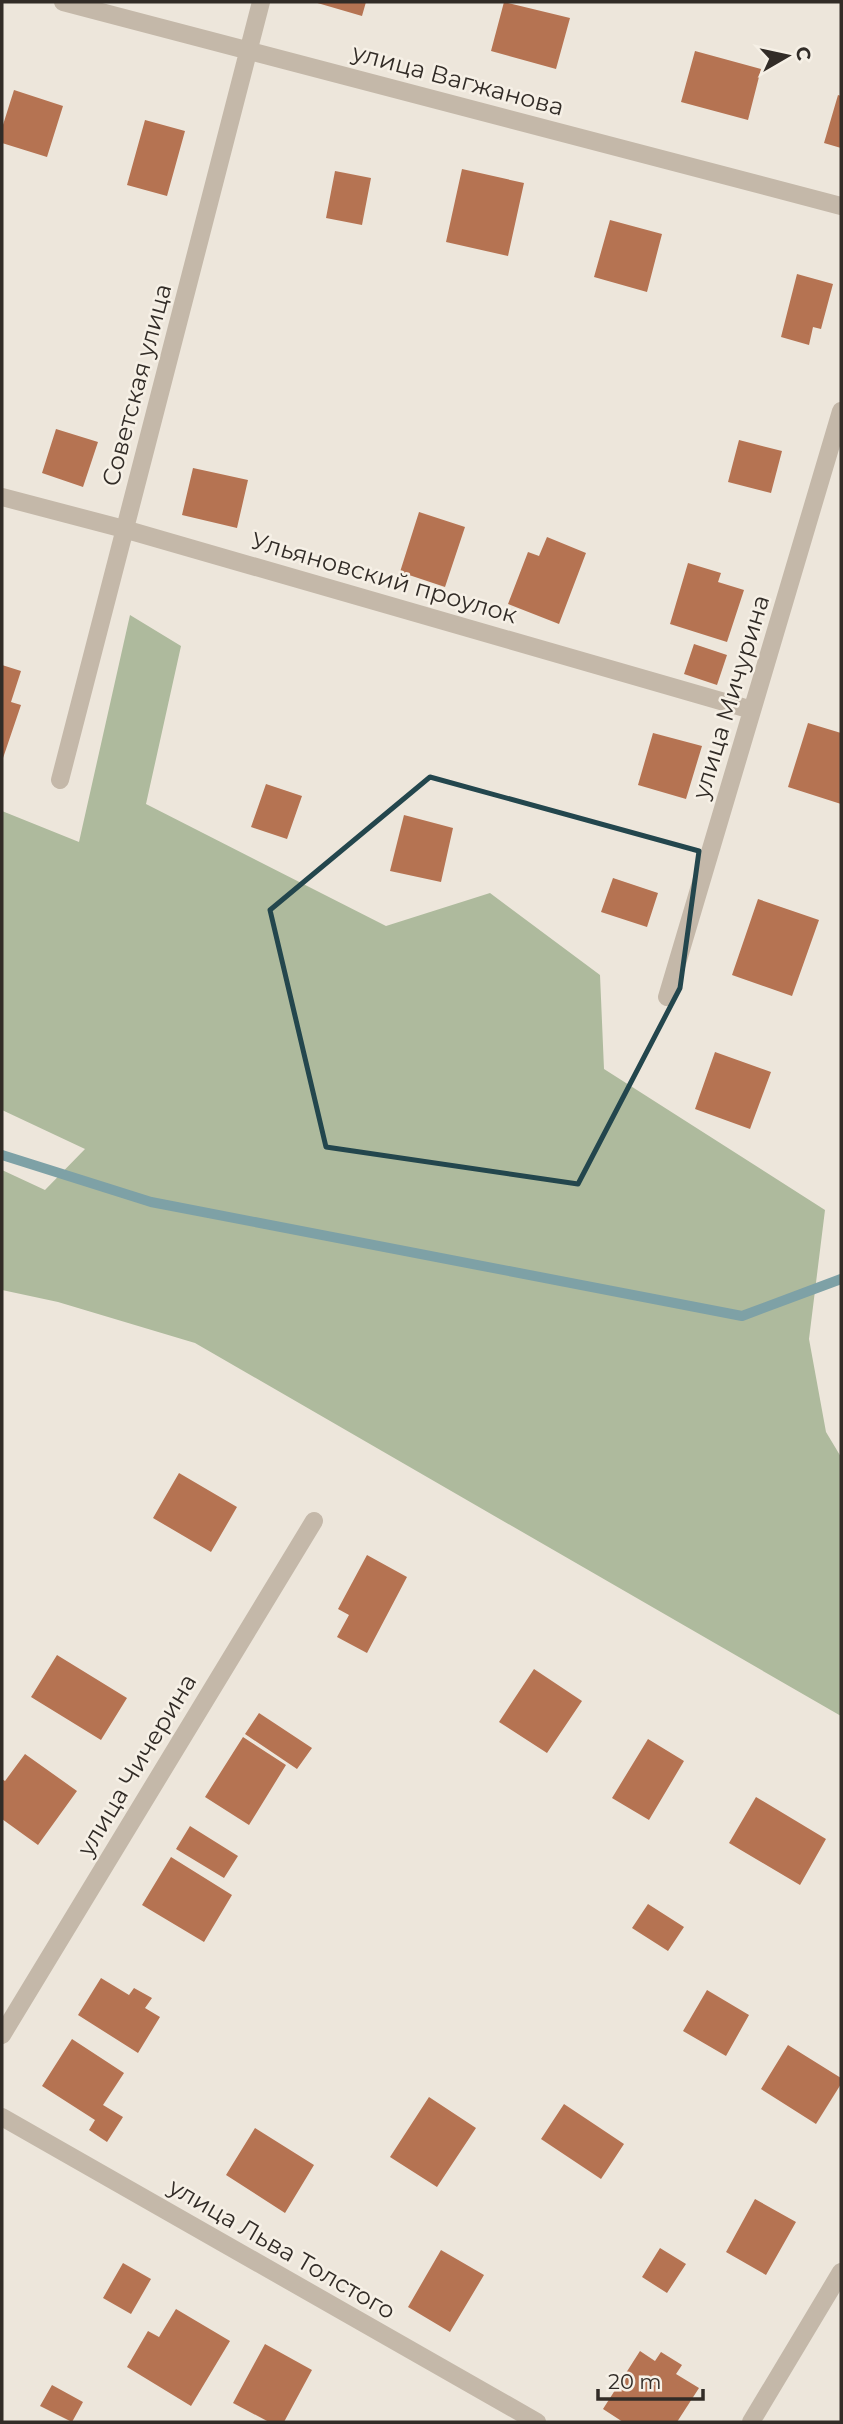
<svg xmlns="http://www.w3.org/2000/svg" width="843" height="2424" font-family="Montserrat,sans-serif">
<style>
.green{fill:#aeba9d}
.lines{fill:none;stroke-linecap:round;stroke-linejoin:round}
.stream{stroke:#7ea1a6;stroke-width:10}
.building{fill:#b57352}
.minor{stroke:#c4b8a9;stroke-width:18}
.marked{fill:none;stroke:#23464d;stroke-width:5;stroke-linejoin:round}
.labels{text-anchor:middle;stroke-width:5;stroke-linejoin:round;paint-order:stroke}
.street-label{font-size:24px;fill:#322c27;stroke:#f6f0e6}
</style>
<rect width="100%" height="100%" fill="#ede6db"/>
<!-- green -->
<path class="green" d="M130,615L181,646L146,804L386,926L490,893L600,975L604,1069L825,1210L809,1339L826,1432L841,1457V1716L195,1343L58,1302L2,1290V1170L45,1190L85,1149L2,1110V811L79,842Z"/>
<g class="lines">
<!-- stream -->
<path class="stream" d="M2,1155L151,1202L742,1316L841,1279"/>
</g>
<!-- building -->
<path class="building" d="M314,2H366L362,16Z
M504,2L570,18L556,69L491,51Z
M695,51L761,69L748,120L681,102Z
M14,90L63,106L47,157L2,143V128Z
M838,95L841,96V148L824,143Z
M145,120L185,131L167,196L127,185Z
M462,169L524,183L508,256L446,242Z
M335,171L371,178L362,225L326,218Z
M610,220L662,234L647,292L594,277Z
M797,274L833,284L821,329L813,327L809,345L781,337Z
M56,429L98,442L83,487L42,473Z
M739,440L782,451L771,493L728,482Z
M193,468L248,480L237,528L182,515Z
M419,512L465,527L445,587L400,572Z
M547,537L586,553L559,624L508,604L528,552L539,556Z
M688,563L721,573L718,582L744,590L727,642L670,624Z
M694,644L727,655L717,685L684,674Z
M2,665L21,671L11,702L21,705L2,761Z
M808,723L841,733V804L788,787Z
M653,733L702,746L686,799L638,785Z
M266,784L302,796L287,839L251,827Z
M404,815L453,828L441,882L390,871Z
M613,878L658,893L647,927L601,912Z
M758,899L819,920L792,996L732,975Z
M715,1052L771,1072L750,1129L695,1109Z
M179,1473L237,1507L211,1552L153,1518Z
M367,1555L407,1577L367,1653L337,1637L349,1615L338,1609Z
M57,1655L127,1698L101,1740L31,1697Z
M534,1669L582,1701L547,1753L499,1722Z
M259,1713L312,1748L297,1769L245,1734Z
M243,1737L286,1765L249,1825L205,1797Z
M648,1739L684,1761L649,1820L612,1798Z
M25,1754L77,1791L38,1845L2,1819V1779L5,1781Z
M756,1797L826,1839L800,1885L729,1843Z
M190,1826L238,1856L224,1878L176,1849Z
M171,1857L232,1895L204,1942L142,1905Z
M648,1904L684,1927L668,1951L632,1928Z
M101,1978L129,1995L134,1988L152,1998L145,2008L160,2017L138,2053L78,2015Z
M707,1990L749,2015L726,2056L683,2031Z
M72,2039L124,2073L103,2105L123,2117L107,2142L89,2130L95,2120L42,2086Z
M788,2045L841,2078V2084L816,2124L761,2089Z
M429,2097L476,2128L437,2187L390,2157Z
M564,2104L624,2144L601,2179L541,2139Z
M255,2128L314,2165L285,2213L226,2175Z
M755,2199L796,2222L766,2275L726,2252Z
M660,2248L686,2264L667,2293L642,2277Z
M441,2250L484,2275L450,2332L408,2307Z
M123,2263L151,2279L131,2314L103,2298Z
M176,2309L230,2341L191,2406L127,2367L148,2331L159,2337Z
M265,2344L312,2370L284,2422H269L233,2403Z
M640,2351L655,2361L661,2352L682,2365L676,2374L699,2388L677,2422H623L603,2409Z
M52,2385L83,2402L72,2422L40,2406Z"/>
<g class="lines">
<!-- minor -->
<path class="minor" d="M63,2L841,206
M2,497L124,529L752,710
M60,780L261,2
M667,997L841,411
M2,2035L314,1521
M2,2117L537,2422
M751,2422L841,2272"/>
</g>
<!-- marked area -->
<path class="marked" d="M430,777L699,851L680,988L578,1184L326,1147L270,910Z"/>
<g class="labels">
<!-- street labels -->
<g class="street-label">
<text transform="translate(458 80) rotate(15)" y="8">улица Вагжанова</text>
<text transform="translate(137 385) rotate(-75)" y="8">Советская улица</text>
<text transform="translate(384 578) rotate(16)" y="8">Ульяновский проулок</text>
<text transform="translate(731 697) rotate(-73)" y="8">улица Мичурина</text>
<text transform="translate(137 1765) rotate(-59)" y="8">улица Чичерина</text>
<text transform="translate(282 2249) rotate(30)" y="8">улица Льва Толстого</text>
</g>
</g>
<!-- border -->
<rect width="843" height="2424" fill="none" stroke="#322c27" stroke-width="7"/>
<!-- north arrow -->
<g transform="translate(787 56) rotate(81)" stroke="#f6f0e6" stroke-width="5" paint-order="stroke">
<path d="M0-5L12 26L0 18L-12 26Z" fill="#322c27"/>
<text y="-10" font-size="19" font-weight="bold" text-anchor="middle" fill="#322c27">С</text>
</g>
<!-- scale -->
<path d="M598 2389v10h105v-10" fill="none" stroke="#322c27" stroke-width="3.5"/>
<text x="608" y="2389" font-size="21" fill="#322c27" stroke="#f6f0e6" stroke-width="5" paint-order="stroke">20 m</text>
</svg>
